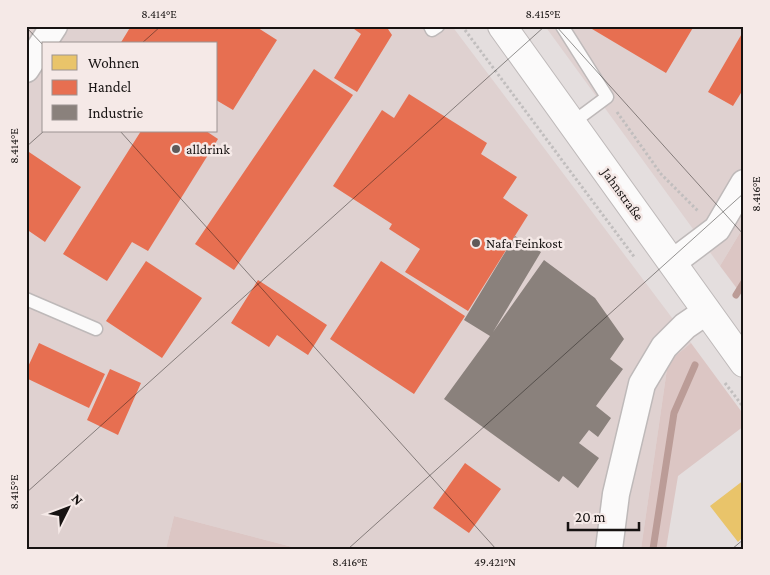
<svg xmlns="http://www.w3.org/2000/svg" width="770" height="575" font-family="'Crimson Pro',serif">
<style>
.built{fill:#dfd1d0;fill-rule:evenodd}
.green{fill:#dcc6c4}
.homes{fill:#e9c46a}
.shops{fill:#e76f51}
.industry{fill:#8a817c}
.lines{fill:none;stroke-linecap:round;stroke-linejoin:round}
.stream{stroke:#bb9c97;stroke-width:7}
.lane-casing{stroke:#beb9b9;stroke-width:15}
.street-casing{stroke:#beb9b9;stroke-width:29}
.secondary-casing{stroke:#beb9b9;stroke-width:30}
.path{stroke:#c1bebe;stroke-width:3;stroke-dasharray:2.5 2.5;stroke-linecap:butt}
.lane{stroke:#fbfafa;stroke-width:12}
.street{stroke:#fbfafa;stroke-width:26}
.secondary{stroke:#fbfafa;stroke-width:28}
.ticks{fill:none;stroke:#171312;stroke-width:1;stroke-opacity:0.45}
.poi-dot{fill:#5f5a59;stroke:#f5e9e7;stroke-width:2}
.labels{text-anchor:middle;stroke-width:5;stroke-linejoin:round;paint-order:stroke}
.poi-label{font-size:14px;fill:#171312;stroke:#f5e9e7;text-anchor:start}
.street-label{font-size:14px;fill:#171312;stroke:#f5e9e7}
.neatline{fill:none;stroke:#171312;stroke-width:2}
.ticks-label{font-size:12px;text-anchor:middle;fill:#171312}
</style>
<rect width="100%" height="100%" fill="#e4dede"/>
<!-- built -->
<path class="built" d="M26,26H452L691,343L668,362L641,549H300L174,516L166,549H26ZM44,44H216V131H44Z
M545,26H744V226L720,266Z"/>
<!-- green -->
<path class="green" d="M744,226V298L720,266Z
M691,343L744,415V426L678,476L666,549H641L668,362Z
M174,516L300,549H166Z"/>
<!-- homes -->
<path class="homes" d="M744,480V541L742,538L738,542L710,506Z"/>
<!-- shops -->
<path class="shops" d="M131,26H255L277,40L233,110L216,100V44H120Z
M350,26H386L392,35L357,92L334,78L361,34Z
M587,26H694L666,73Z
M744,30V88L733,106L708,92Z
M314,69L353,95L234,270L195,244Z
M409,94L487,143L481,154L517,177L503,198L528,215L468,311L405,272L420,249L389,229L392,224L333,186L382,110L394,118Z
M141,131H206L218,139L148,251L132,242L107,281L63,254Z
M26,150L81,187L45,242L26,229Z
M146,261L202,298L162,358L106,321Z
M381,261L465,316L414,394L330,339Z
M258,280L327,325L308,355L277,335L269,347L231,323Z
M39,343L105,374L89,408L26,378V371Z
M110,369L141,383L118,435L87,420Z
M465,463L501,489L469,533L433,508Z"/>
<!-- industry -->
<path class="industry" d="M515,236L541,252L493,332L544,260L595,298L624,339L610,359L623,369L596,406L611,418L598,437L589,430L579,443L599,458L578,488L563,476L559,482L444,399L490,336L464,320Z"/>
<g class="lines">
<!-- stream -->
<path class="stream" d="M736,295L744,282
M653,549L674,413L695,365"/>
<defs>
<path id="lane" d="M430,26L432,30L438,26
M562,26L607,97L572,123
M26,299L96,329"/>
<path id="street" d="M26,69L54,26
M672,263L717,229L744,183
M609,549L616,494L642,384L664,347L685,326L707,311"/>
<path id="secondary" d="M502,26L744,363"/>
</defs>
<!-- lane casing -->
<use href="#lane" class="lane-casing"/>
<!-- street casing -->
<use href="#street" class="street-casing"/>
<!-- secondary casing -->
<use href="#secondary" class="secondary-casing"/>
<!-- path -->
<path class="path" d="M462,26L635,258
M617,112L661,174L698,211
M725,383L744,408"/>
<!-- lane -->
<use href="#lane" class="lane"/>
<!-- street -->
<use href="#street" class="street"/>
<!-- secondary -->
<use href="#secondary" class="secondary"/>
</g>
<!-- ticks -->
<path class="ticks" d="M556,26L744,235M26,27L44,46M141,44L161,26M120,131L496,549M26,147L44,131M26,493L545,26M348,549L744,193M732,549L744,539"/>
<!-- markers -->
<g class="poi-dot">
<circle cx="176" cy="149" r="5"/>
<circle cx="476" cy="243" r="5"/>
</g>
<g class="labels">
<!-- poi labels -->
<g class="poi-label">
<text x="186" y="154">alldrink</text>
<text x="486" y="248">Nafa Feinkost</text>
</g>
<!-- street labels -->
<g class="street-label">
<text transform="translate(623 194) rotate(54)" y="5">Jahnstraße</text>
</g>
</g>
<!-- border -->
<rect width="770" height="575" fill="none" stroke="#f5e9e7" stroke-width="55"/>
<!-- legend -->
<rect x="42" y="42" width="175" height="90" fill="#f5e9e7" stroke="#9c9392"/>
<rect x="52" y="55" width="25" height="15" fill="#e9c46a" stroke="#9c9392"/>
<text x="88" y="68" font-size="15" fill="#171312">Wohnen</text>
<rect x="52" y="80" width="25" height="15" fill="#e76f51" stroke="#9c9392"/>
<text x="88" y="92" font-size="15" fill="#171312">Handel</text>
<rect x="52" y="105" width="25" height="15" fill="#8a817c" stroke="#9c9392"/>
<text x="88" y="118" font-size="15" fill="#171312">Industrie</text>
<!-- north arrow -->
<g transform="translate(68 508) rotate(48)" stroke="#f5e9e7" stroke-width="4" paint-order="stroke">
<path d="M0-4L9 19L0 12L-9 19Z" fill="#171312"/>
<text y="-8" font-size="14" font-weight="bold" text-anchor="middle" fill="#171312">N</text>
</g>
<!-- scale -->
<path d="M568 522v8h71v-8" fill="none" stroke="#171312" stroke-width="2.5"/>
<text x="575" y="522" font-size="15" fill="#171312" stroke="#f5e9e7" stroke-width="4" paint-order="stroke">20 m</text>
<rect x="28" y="28" width="714" height="520" class="neatline"/>
<g class="ticks-label">
<text x="159" y="18">8.414°E</text>
<text x="543" y="18">8.415°E</text>
<text transform="translate(14 146) rotate(-90)" y="4">8.414°E</text>
<text transform="translate(756 194) rotate(-90)" y="4">8.416°E</text>
<text transform="translate(14 492) rotate(-90)" y="4">8.415°E</text>
<text x="350" y="566">8.416°E</text>
<text x="495" y="566">49.421°N</text>
</g>
</svg>
